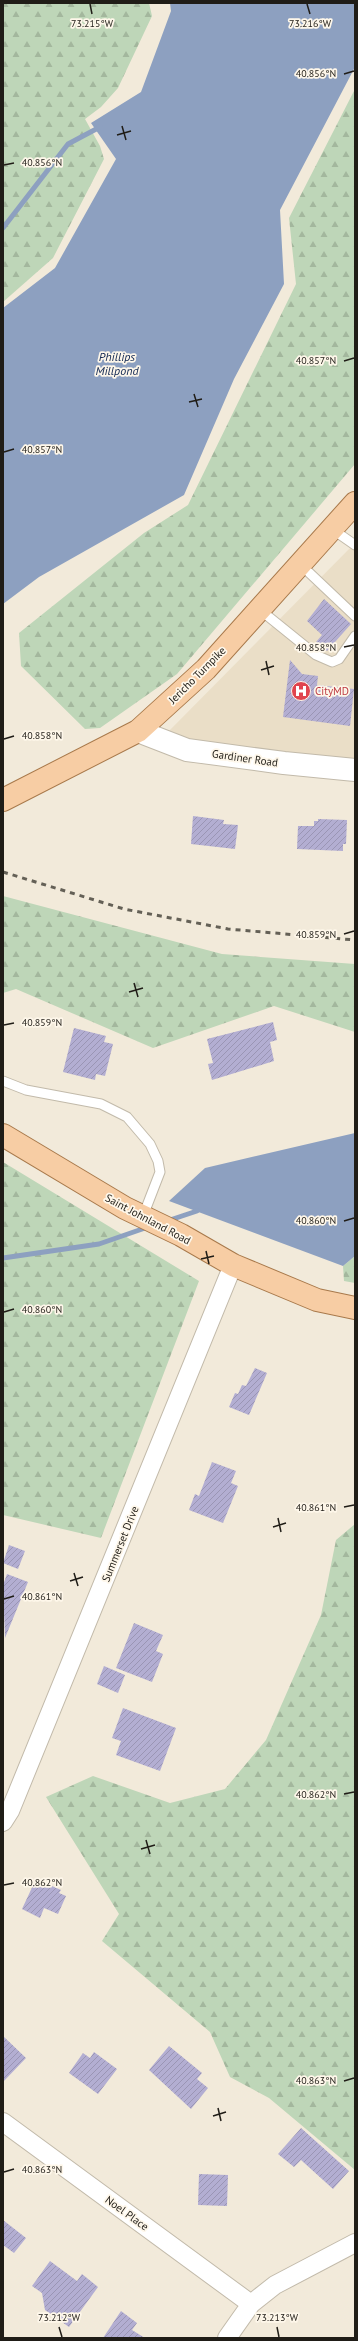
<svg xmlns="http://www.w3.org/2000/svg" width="358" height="2341" font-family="'PT Sans',sans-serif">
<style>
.built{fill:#eadec7}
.forest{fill:url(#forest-firs)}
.water{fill:#8da0c0}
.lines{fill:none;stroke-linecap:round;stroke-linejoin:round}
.stream{stroke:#8da0c0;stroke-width:5}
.building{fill:url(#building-hatch)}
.service-casing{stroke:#c2baaa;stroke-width:11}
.minor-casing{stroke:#c2baaa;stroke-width:20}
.secondary-casing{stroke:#c2baaa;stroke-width:24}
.primary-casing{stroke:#a8794b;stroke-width:24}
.service{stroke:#fff;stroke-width:9}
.minor{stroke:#fff;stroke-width:18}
.secondary{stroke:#fff;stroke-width:22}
.primary{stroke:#f7cda4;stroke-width:22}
.rail{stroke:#646056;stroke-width:3;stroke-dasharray:5 5;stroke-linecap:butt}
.ticks{fill:none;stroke:#201d17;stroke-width:1.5}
.labels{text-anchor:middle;stroke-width:3.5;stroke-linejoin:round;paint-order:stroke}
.street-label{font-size:11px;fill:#201d17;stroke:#fef7ea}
.health-label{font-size:11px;fill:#be3a42;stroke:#fef7ea;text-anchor:start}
.water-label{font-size:12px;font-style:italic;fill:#132953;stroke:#fef7ea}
.ticks-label{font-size:10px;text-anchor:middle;fill:#201d17;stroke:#fef7ea;stroke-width:3.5;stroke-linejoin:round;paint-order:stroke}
</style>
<defs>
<pattern id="forest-firs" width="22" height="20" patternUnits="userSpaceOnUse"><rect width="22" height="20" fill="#bed6b8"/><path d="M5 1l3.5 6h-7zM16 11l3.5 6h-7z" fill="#a3b79d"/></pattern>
<pattern id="building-hatch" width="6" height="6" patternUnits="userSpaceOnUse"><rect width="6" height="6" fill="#b3aed2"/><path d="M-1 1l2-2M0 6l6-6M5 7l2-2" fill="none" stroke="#9a95b4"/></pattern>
</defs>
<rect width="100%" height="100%" fill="#f2eada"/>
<!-- built -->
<path class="built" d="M355,543V763L231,751L166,734Z"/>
<!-- forest -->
<path class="forest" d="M3,3H149L152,16L118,88L101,107L85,119L100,146L104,159L53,258L3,302Z
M355,89V464L177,674L100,728L85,729L21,666L19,633L144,533L188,505L296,284L289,218Z
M3,896L222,954L355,964V1032L274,1006L153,1048L16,989L3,993Z
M3,1162L199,1281L101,1538L3,1515Z
M355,1256V1283L344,1281L343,1266Z
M355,1524V2170L269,2098L230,2077L210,2032L102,1941L119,1914L46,1797L93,1776L170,1803L225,1789L266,1740L321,1615L336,1540Z"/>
<!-- water -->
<path class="water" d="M170,3H355V67L280,210L284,284L234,379L184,495L39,577L3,604V308L55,268L116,159L91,123L141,92L171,11Z
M355,1133V1256L343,1266L169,1201L205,1168Z"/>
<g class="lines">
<!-- stream -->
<path class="stream" d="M3,228L68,144L100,127
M167,1221L197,1211
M3,1258L99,1244L148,1227"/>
</g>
<!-- building -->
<path class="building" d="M324,599L351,624L327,651L316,642L322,635L307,621Z
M290,660L302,674L318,676L317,685L354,689L350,726L283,717Z
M193,816L224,820L223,824L238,825L235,849L191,844Z
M318,819L347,820L346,844H343V851L297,849L298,826H314V821H318Z
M273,1022L277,1040L270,1042L274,1061L212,1080L208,1064L213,1063L207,1039Z
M74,1028L106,1036L104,1042L113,1044L105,1076L96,1074L95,1080L63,1072Z
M255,1368L267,1373L249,1415L229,1407L235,1393L238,1394L242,1385L246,1386Z
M212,1462L236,1471L231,1483L238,1486L223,1523L189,1510L195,1494L199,1496Z
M9,1545L25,1551L18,1569L3,1563Z
M7,1574L28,1582L5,1638L3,1585Z
M134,1623L163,1635L156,1651L163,1654L152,1682L116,1668Z
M104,1666L125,1675L118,1693L97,1684Z
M123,1708L176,1728L160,1771L116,1755L121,1741L112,1738Z
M36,1879L61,1890L59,1893L66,1896L58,1914L44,1908L40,1918L22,1909Z
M3,2036L26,2058L3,2082Z
M169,2046L202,2073L197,2079L208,2088L191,2109L149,2070Z
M94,2052L117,2069L98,2094L69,2073L83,2053L90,2058Z
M301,2128L349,2171L333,2189L301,2160L294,2167L278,2154Z
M199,2174L228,2175L227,2206L198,2205Z
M3,2220L26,2238L14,2253L3,2245Z
M50,2261L77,2281L82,2274L98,2287L69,2327L45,2310L42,2293L32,2286Z
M121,2311L137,2323L132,2330L145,2338H103Z"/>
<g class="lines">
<defs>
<path id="service" d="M332,529L355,545
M300,564L355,616
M259,609L316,655L332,662L339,659L355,636
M3,1081L26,1090L101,1104L127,1117L150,1144L158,1161L160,1172L143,1216"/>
<path id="minor" d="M3,1822L10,1811L233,1265
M3,2122L251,2304
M227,2338L251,2304L275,2285L355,2243"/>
<path id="secondary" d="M138,731L187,750L284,763L355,770"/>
<path id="primary" d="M3,800L138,731L206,669L355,503
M3,1135L125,1208L181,1235L233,1265L317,1300L355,1308"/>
</defs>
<!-- service casing -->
<use href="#service" class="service-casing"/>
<!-- minor casing -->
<use href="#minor" class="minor-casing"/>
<!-- secondary casing -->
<use href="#secondary" class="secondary-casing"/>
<!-- primary casing -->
<use href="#primary" class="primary-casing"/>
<!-- service -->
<use href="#service" class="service"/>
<!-- minor -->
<use href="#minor" class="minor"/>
<!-- secondary -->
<use href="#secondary" class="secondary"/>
<!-- primary -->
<use href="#primary" class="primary"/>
<!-- rail -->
<path class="rail" d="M3,872L124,909L228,929L355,940"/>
</g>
<!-- ticks -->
<path class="ticks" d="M90,4L92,14M307,4L310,14M344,74L354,71M122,126L126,140M117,135L131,131M4,165L14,163M344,361L354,358M194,394L198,407M189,402L202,399M4,452L14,449M344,647L354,645M266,661L269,675M261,670L274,666M4,739L14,736M344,934L354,931M134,983L138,997M129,992L143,988M4,1025L14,1023M344,1221L354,1218M206,1251L209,1264M201,1259L214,1256M4,1312L14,1309M344,1507L354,1505M278,1518L281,1532M273,1527L286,1523M74,1573L78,1586M70,1581L83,1577M4,1599L14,1596M344,1794L354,1792M146,1840L150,1854M141,1849L155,1845M4,1885L14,1883M344,2081L354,2078M218,2108L221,2121M213,2116L226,2112M4,2172L14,2169M59,2327L62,2337M277,2327L279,2337"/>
<!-- icons -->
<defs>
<symbol id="hospital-disc" viewBox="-11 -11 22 22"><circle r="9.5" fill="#e0444e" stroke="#fef7ea"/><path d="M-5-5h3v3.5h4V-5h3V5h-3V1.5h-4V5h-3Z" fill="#fff"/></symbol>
</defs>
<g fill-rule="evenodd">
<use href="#hospital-disc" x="290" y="680" width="22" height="22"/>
</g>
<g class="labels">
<!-- street labels -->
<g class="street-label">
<text transform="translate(197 675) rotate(-45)" y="4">Jericho Turnpike</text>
<text transform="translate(245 758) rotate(8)" y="4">Gardiner Road</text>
<text transform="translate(148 1219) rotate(28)" y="4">Saint Johnland Road</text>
<text transform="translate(120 1544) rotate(-68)" y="4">Summerset Drive</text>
<text transform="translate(127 2213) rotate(36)" y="4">Noel Place</text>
</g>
<!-- health labels -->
<g class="health-label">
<text x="315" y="695">CityMD</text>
</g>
<!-- water labels -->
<g class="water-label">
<text x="117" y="361">Phillips<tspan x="117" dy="14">Millpond</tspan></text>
</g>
</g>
<g class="ticks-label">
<text x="92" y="27">73.215°W</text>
<text x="310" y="27">73.216°W</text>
<text x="316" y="77">40.856°N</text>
<text x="42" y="166">40.856°N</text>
<text x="316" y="364">40.857°N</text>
<text x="42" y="453">40.857°N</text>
<text x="316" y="651">40.858°N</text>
<text x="42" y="739">40.858°N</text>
<text x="316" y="938">40.859°N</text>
<text x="42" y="1026">40.859°N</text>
<text x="316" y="1224">40.860°N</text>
<text x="42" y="1313">40.860°N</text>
<text x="316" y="1511">40.861°N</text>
<text x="42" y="1600">40.861°N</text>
<text x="316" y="1798">40.862°N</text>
<text x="42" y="1886">40.862°N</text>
<text x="316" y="2084">40.863°N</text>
<text x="42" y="2173">40.863°N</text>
<text x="59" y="2321">73.212°W</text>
<text x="277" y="2321">73.213°W</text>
</g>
<!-- border -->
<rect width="358" height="2341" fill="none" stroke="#201d17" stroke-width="8"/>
</svg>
